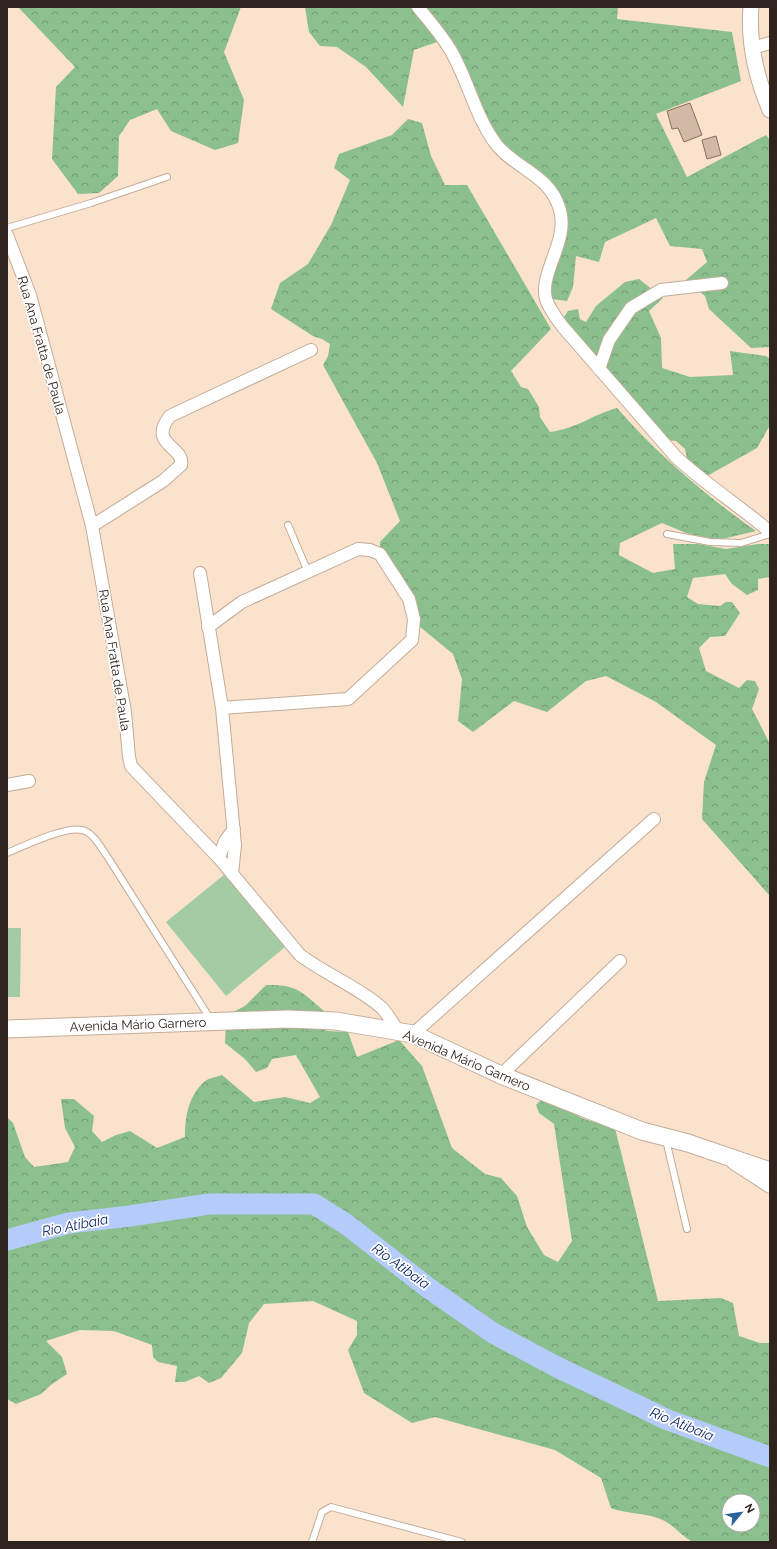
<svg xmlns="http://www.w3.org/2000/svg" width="777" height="1549" font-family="Raleway,sans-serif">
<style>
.green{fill:#a3cca5}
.forest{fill:url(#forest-crowns);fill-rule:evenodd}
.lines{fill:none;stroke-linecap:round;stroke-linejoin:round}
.river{stroke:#b5ccfb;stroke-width:21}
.building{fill:#d1b9a5;stroke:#856f5d}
.service-casing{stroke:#c3ac98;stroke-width:8}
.minor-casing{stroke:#c3ac98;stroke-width:14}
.tertiary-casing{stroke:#c3ac98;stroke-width:17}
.secondary-casing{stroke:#c3ac98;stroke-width:19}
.service{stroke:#fff;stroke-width:6}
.minor{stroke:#fff;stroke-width:12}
.tertiary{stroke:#fff;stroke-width:15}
.secondary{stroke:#fff;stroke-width:17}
.labels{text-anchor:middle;stroke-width:3.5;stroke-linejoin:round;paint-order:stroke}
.street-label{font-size:13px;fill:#2e241d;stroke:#fff}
.water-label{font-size:14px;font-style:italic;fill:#0e2869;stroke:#fff}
</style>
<defs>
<pattern id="forest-crowns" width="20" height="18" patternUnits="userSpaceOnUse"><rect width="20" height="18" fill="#8bbf8e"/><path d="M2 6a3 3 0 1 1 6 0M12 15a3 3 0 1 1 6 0" fill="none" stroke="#729b73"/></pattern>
</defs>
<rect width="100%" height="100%" fill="#fae2cd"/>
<!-- green -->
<path class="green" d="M225,874L285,947L226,996L166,922Z
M7,928H21L20,997H7Z"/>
<!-- forest -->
<path class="forest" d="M18,7H241L224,52L244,100L238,143L215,150L171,131L157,109L130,120L119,136L118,176L99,193L78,194L52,159L56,87L75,67Z
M305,7H618L617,19L732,32L741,81L656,114L687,177L766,135L770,140V347L751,348L709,309L705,296L686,280L707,262L702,249L670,246L656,218L605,242L599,262L576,256L573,287L567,301L552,299L550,287L563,246L553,187L497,140L440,41L414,50L403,107L366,67L337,47L320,46L309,32Z
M408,119L422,123L431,156L445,185H467L551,329L511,371L521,387L528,389L539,407L540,417L550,432C579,428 591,415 617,408C658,455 705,495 756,531L718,540L686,533L662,523L620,543L619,555L653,573L675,569L673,544H698L726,549L758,544H770V577L758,579V590L747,595L732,584L725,574L693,578L687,597L698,604L720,606L726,602H732L740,613L725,636L710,637L699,648L706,671L739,688L747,680L755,681L759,689L752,709L770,744V896L702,819L704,782L716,745L656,702L606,676L586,681L547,712L514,701L473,732L458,721L462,679L453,654L419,626L380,561V542L400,521L377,463L323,365L328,356L330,344L322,339L313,336L271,309L280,283L308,264L331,225L350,180L334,168L339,154L392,135Z
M639,279L663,298L649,311L661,338L662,368L690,377L733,375L730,351L766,356L770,359V425L757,448L707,476L687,458L685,449L676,441L667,440L575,336L564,317L568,311L578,309L580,319L586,322L596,306L625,282Z
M266,985C297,984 302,992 324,1011L326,1031L348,1032L357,1057L399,1040L422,1066L452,1148L485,1174L501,1178L517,1196L527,1227L544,1255L558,1262L572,1241L554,1124L539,1113L536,1105L544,1097L584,1119L615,1128L658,1301L721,1298L733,1303L739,1336L760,1343H770V1542H693C683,1537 677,1529 668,1523C651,1512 629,1515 611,1508L601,1478L555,1450L435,1417L412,1423L364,1393L348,1350L357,1335V1321L313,1301L264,1304L249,1323L242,1353L221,1378L209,1383L199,1376L185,1382H175L177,1366L158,1362L153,1357L152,1345L114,1331L80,1330L46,1341L62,1357L67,1374L52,1384L41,1394L16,1404L7,1399V1117L13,1123L25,1157L34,1167L68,1162L75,1147L65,1128L61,1099H74L94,1116L92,1131L102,1142L116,1135L130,1131L157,1148L185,1137C185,1117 188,1097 204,1082C208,1078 217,1077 222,1075L254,1102L285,1097L310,1103L320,1097L296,1055L272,1059L267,1068L256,1072L245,1059L225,1043L226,1025L233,1012L245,1006ZM729,1501H753V1525H729Z"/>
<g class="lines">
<!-- river -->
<path class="river" d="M7,1240L69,1223L130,1216L209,1204H314L346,1224L427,1287L493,1333L557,1367L668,1420L770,1457"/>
</g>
<!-- building -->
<path class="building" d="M690,103L702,135L684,142L678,128L672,129L667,111Z
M716,136L721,155L707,159L702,140Z"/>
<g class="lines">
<defs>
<path id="service" d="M7,228L91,203L167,177
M288,525L308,572
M667,534L710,542L741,543L770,534
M7,853C24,846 65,826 82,830C93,832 101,848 107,856L211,1020
M666,1140L687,1229
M312,1542L322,1512L331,1507L462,1542"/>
<path id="minor" d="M418,7C429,21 442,35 451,51C468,80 475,116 496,144C515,169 550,174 560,210C569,241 539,273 546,299C549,309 557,319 563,327L676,457C705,484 740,506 770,532
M752,48L770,43
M7,235L30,295L92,526L125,712L129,757L131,766L219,858L300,955C325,974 360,988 382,1008C388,1015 393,1023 398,1031
M599,369L609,340L631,308L661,290L722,283
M92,526L163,481L181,465C185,446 147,445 170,416L311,350
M200,573L222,708
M208,627L242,602L358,549L370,550L380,554L409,599L414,619L412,640L348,699L222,708L235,845L232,874
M7,785L29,781
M219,858L225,841L234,829
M413,1034L654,819
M501,1075L620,961
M733,1163L770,1187"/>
<path id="tertiary" d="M751,7C748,43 756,77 770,110"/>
<path id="secondary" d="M7,1029L287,1019L336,1021L413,1034L501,1075L642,1131L688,1143L770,1171"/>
</defs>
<!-- service casing -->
<use href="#service" class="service-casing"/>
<!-- minor casing -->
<use href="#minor" class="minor-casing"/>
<!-- tertiary casing -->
<use href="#tertiary" class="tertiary-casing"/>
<!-- secondary casing -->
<use href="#secondary" class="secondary-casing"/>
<!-- service -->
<use href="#service" class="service"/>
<!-- minor -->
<use href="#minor" class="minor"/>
<!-- tertiary -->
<use href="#tertiary" class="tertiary"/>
<!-- secondary -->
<use href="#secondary" class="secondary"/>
</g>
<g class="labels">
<!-- street labels -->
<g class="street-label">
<text transform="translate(42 345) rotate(74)" y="5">Rua Ana Fratta de Paula</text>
<text transform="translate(115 660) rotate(81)" y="5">Rua Ana Fratta de Paula</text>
<text transform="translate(138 1024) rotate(-2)" y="5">Avenida Mário Garnero</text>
<text transform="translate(467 1060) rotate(23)" y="5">Avenida Mário Garnero</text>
</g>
<!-- water labels -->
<g class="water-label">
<text transform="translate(75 1225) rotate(-11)" y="5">Rio Atibaia</text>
<text transform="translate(401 1266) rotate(36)" y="5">Rio Atibaia</text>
<text transform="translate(682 1424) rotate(22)" y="5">Rio Atibaia</text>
</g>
</g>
<!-- border -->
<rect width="777" height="1549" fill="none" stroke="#2e241d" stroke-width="16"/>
<!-- north arrow -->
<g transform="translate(741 1513) rotate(61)"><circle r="19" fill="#ffffff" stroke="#aba7a5"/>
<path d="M0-3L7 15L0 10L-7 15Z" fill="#27669c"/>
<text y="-6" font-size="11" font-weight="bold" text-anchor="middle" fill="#2e241d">N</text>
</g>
</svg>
